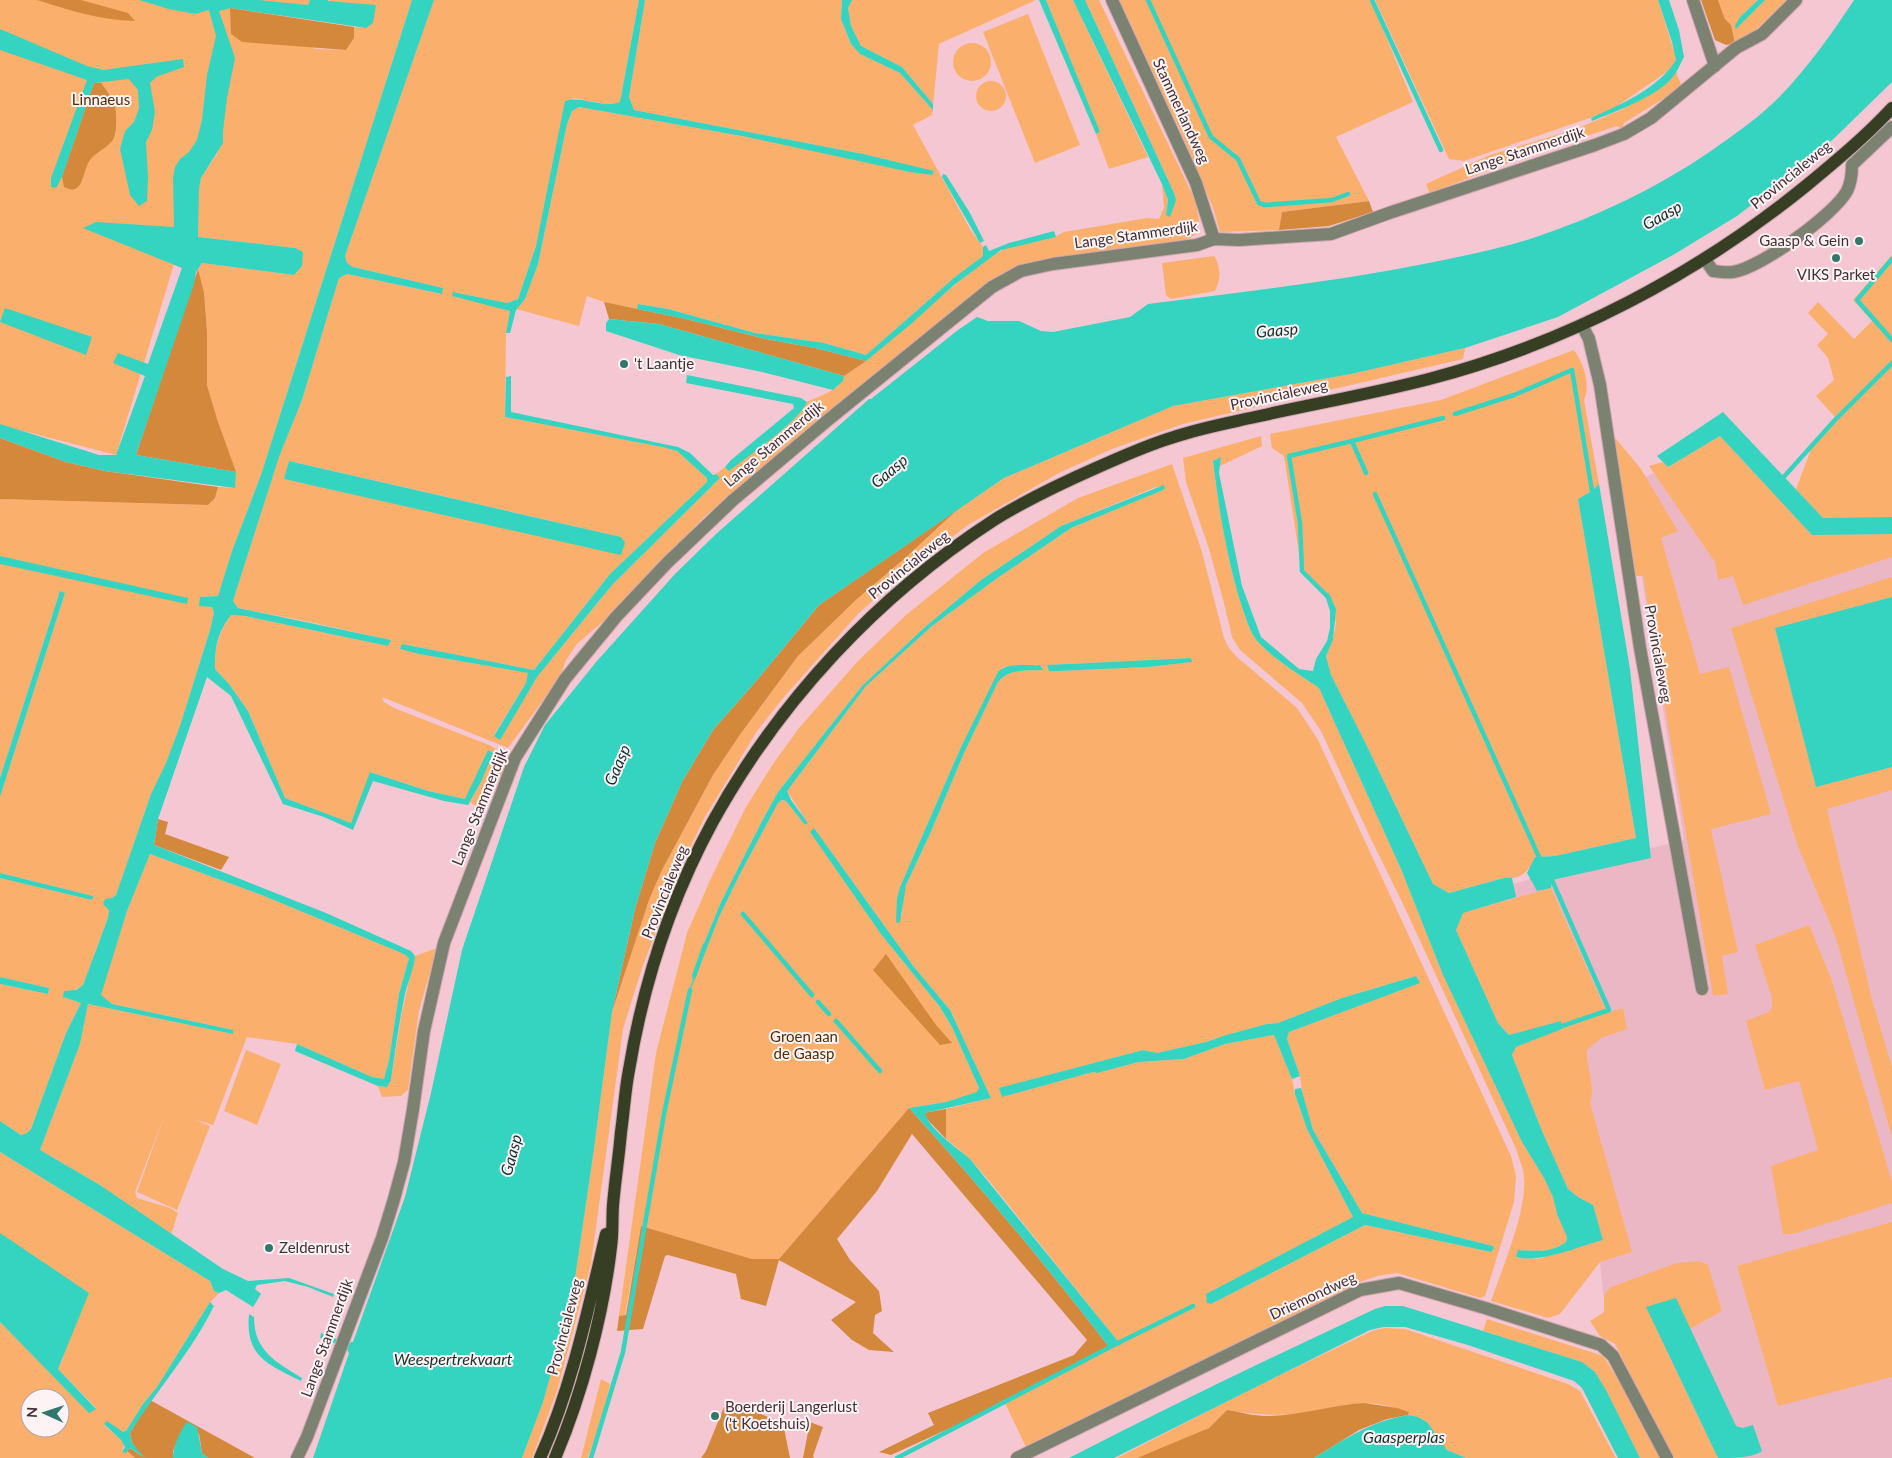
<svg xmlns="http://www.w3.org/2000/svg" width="1892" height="1458" font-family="Lato,sans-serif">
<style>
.built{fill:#ecb7c4}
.green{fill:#fab06c;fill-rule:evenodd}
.forest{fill:#d4883c}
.water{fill:#34d4c0}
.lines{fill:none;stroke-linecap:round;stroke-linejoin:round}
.stream{stroke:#34d4c0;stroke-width:4.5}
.minor-casing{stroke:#cea6af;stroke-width:14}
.major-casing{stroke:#cea6af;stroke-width:14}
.minor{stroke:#7c8272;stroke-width:12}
.major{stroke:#363f23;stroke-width:12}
.poi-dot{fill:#31776d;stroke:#fdf3f5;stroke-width:2}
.labels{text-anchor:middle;stroke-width:4;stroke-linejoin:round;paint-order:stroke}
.park-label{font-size:15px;fill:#532d01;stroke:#fdf3f5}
.street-label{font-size:15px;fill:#423035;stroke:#fdf3f5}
.poi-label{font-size:15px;fill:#423035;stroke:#fdf3f5;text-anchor:start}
.water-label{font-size:16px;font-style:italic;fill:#12312d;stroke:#fdf3f5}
</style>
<rect width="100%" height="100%" fill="#f5c7d2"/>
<!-- built -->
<path class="built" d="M1656,472L1778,484L1892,524V1458H1690L1604,1299L1596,1226L1444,903L1548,874L1684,840L1627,485Z"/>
<!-- green -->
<path class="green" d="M0,0H310L308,5L271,14L231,8L316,49L346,50L354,38V27L366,28L328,0H412L261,475L232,551L218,596L200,597L212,607L214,613L210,630L180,726L166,764L151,794L116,895L112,898L108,918L83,985L63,997L81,1003L66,1033L31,1129L27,1133L21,1135L0,1121V984L48,994L49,988L0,977V878L92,900L93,896L0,873V797L65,593L60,591L0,778V499L208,505L215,498L218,487L235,488L207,385V332L204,292L198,269L202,263L294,275L295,248L198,237C199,221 195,189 203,175C211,161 225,148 222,131L189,152L174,264L116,455L0,425Z
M434,0H639L620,103L612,105L573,98L536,246L518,299L507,303L454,292L510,311L506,333L505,417L662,447L677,451L707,478V482L610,574L534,670L402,644L419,654L529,673L526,683L494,735L500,739L537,677L612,585L719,479L716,474L725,467L729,470C748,455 799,422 807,402C819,396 841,390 844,376C899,338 944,288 999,252C1018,239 1045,244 1064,232L1147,218L1159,219L1164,208L1162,184L1168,200L1166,215L1174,193L1085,0H1099L1195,200L1199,220L1197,233L1187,240L1018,270L770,462L704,517L608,617L577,644L566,660L560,677L508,748L382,697L384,702L394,708L489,745L508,756L509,763L480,809L470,802L481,782L488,751L466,799L428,791L371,772L351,823L285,798L248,711L229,684L215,669C215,645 218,635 231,615L245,616L388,646L391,640L300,620L238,608L233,601L279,457L302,400L339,278L347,274L441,294L443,288L353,267L347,264L345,256ZM289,461H290L621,537L493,526L285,479Z
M645,0H842L841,19L851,44L860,54L900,73L933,110V104L902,67L861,46L851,26L848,8L852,0H1036L939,44L932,115L913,125L970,229L983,247L984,256L955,277L866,355L824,343L755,333L668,309L639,304L637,309L604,302L587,296L579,326L516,309L525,299L538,264L567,124L572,111L579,107L747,137L932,175L894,162L863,154L634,110L629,97Z
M1046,0H1073L1148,157L1109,169L1096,134L1099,132Z
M1119,0H1371L1413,102L1336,137L1369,201L1282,212L1279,230L1220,232L1213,208L1186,144Z
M1375,0H1658L1678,64L1610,111L1464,161L1449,159Z
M1718,0H1758L1740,17L1736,28L1765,0H1788L1749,36L1735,43L1731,25L1725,19Z
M1028,14L1080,145L1035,163L983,32Z
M953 62a19 19 0 1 1 38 0a19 19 0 1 1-38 0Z
M1676,72L1682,87L1624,123L1622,129L1617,126L1518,159L1438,190L1431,197L1426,184L1490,155L1576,129L1623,109L1654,92L1670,80Z
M976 96a15 15 0 1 1 30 0a15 15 0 1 1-30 0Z
M1892,255V517L1823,518L1796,489L1812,447L1835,417L1816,396L1834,380L1828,358L1817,345L1828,334L1808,313L1818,302L1854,339L1872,321L1853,300Z
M1214,256C1221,266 1221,280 1215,291L1171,299L1166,295L1162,263Z
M1465,348L1463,359L1183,424L1112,449L1059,473L968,525L892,583L858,614L784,697L757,731L705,817L681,866L642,968L623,1029L591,1264L557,1391L532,1458H522L543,1402L572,1299L593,1156L612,1012L649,900L662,870L713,775L739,736L798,656L857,599L904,559L957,510L1004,478L1173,406L1351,374Z
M1574,350C1584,364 1591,385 1584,400L1599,484L1592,491L1578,499L1636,838L1555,856L1536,857C1528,871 1522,880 1504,878L1449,893L1433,884L1366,744L1331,675L1326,656L1333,640L1336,623L1328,593L1326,598L1301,566L1284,456L1272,448L1270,434L1441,400Z
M1612,434L1641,469L1678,531L1661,538L1700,674L1729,667L1771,814L1711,829L1738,952L1722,956L1728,994L1713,996L1643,576H1635Z
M1261,436L1262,446L1220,466L1221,457L1213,461C1219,510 1227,560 1242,607C1246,618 1250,633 1258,642C1275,660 1298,674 1319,688L1401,869L1443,975L1522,1142L1544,1178L1553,1197L1557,1214L1567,1237L1566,1242C1551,1253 1536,1251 1518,1250L1517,1258L1538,1259L1603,1240L1593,1205L1578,1197L1568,1189L1542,1131L1512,1055L1516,1047L1562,1029L1561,1021L1510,1035L1498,1023L1456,930L1463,913L1551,888L1607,1013L1623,1008L1627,1029L1601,1038L1587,1050C1586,1068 1596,1086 1590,1103L1632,1252L1600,1262L1560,1314L1548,1318L1491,1301C1502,1269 1527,1211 1524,1178C1524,1169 1519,1160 1517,1151L1404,906L1371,839L1321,731L1302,703L1240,650L1232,637L1225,607L1209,549L1186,482L1183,458Z
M1720,436L1812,535L1892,534V557L1743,605L1733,576L1718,580L1715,562L1649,466L1663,462L1668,467Z
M1172,464L1202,552L1224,638L1229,648L1237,657L1297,708L1318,740L1511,1156L1516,1176L1514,1202L1485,1296L1480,1298L1397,1273C1384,1274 1372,1277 1360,1282L1026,1447L1005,1403L1108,1350L1109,1347L1120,1344L991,1183L970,1159L946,1139V1109L991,1098L950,1010L914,967L814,828L881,934L940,1007L952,1027L979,1088L978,1092L946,1102L909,1108L779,1259H752L641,1226L625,1315L619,1316L656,1053L687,933L712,876L746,807L773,764L799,728L858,661L906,615L983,553L1078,498ZM1156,487L1165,489L1071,528L996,579L932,626L866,686L787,791L808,823L805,825L786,801L782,800L778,803L740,874L719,917L688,995L705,941L721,902L762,821L778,792L862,686L925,627L981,580L1061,526ZM1191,658V662L1148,667L1059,671H1049L1047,665ZM1040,665L1042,670C1026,671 1009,668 998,682L964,753L930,834L906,885L903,896L902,915L897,923L900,887L961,747L1003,667ZM1416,976L1419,983L1289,1032L1287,1039L1300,1076L1303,1097L1313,1130L1362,1213L1493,1246L1491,1252L1365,1225L1211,1304L1208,1303L1216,1288L1221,1287L1353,1217L1307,1129L1295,1094L1292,1079L1274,1035L1225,1044L1184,1059L1139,1062L1097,1073L1093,1072L1002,1097L1000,1088L1143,1050L1157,1053L1206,1042L1226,1035L1267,1024L1278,1023L1342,998Z
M1892,577V597L1775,628L1816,787L1892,767V790L1827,809L1872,1000L1892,1067V1137L1836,938L1797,844L1731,628Z
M150,854L264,896L404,954L409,958L399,994L389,1060L384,1079L372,1077L297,1044L247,1037L213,1125L196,1120L210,1126L177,1210L137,1192L165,1114L135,1192L137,1198L170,1208L178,1213L171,1235L100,1185L40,1150L80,1044L88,1004L233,1034V1030L112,1004L100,995L127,911Z
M1809,925L1831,978L1892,1182V1203L1793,1234H1783L1771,1166L1818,1150L1799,1081L1765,1090L1746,1021L1769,1012L1772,1008V998L1755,945Z
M437,948L419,1011L408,1090L401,1096L382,1097L378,1086L387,1087L391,1080L402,1012L415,956Z
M246,1050L281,1064L257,1125L224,1111Z
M0,1152L210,1281L214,1291L219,1293L210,1302L157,1387L143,1404L126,1431L123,1433L107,1422L104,1425L121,1440L124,1445L122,1452L127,1451L135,1458H0V1322L89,1412L96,1408L58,1369L63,1358L0,1238ZM30,1398H60V1428H30Z
M1892,1222V1377L1778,1406L1737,1266Z
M1699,1261L1708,1265L1722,1311L1690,1329L1676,1298L1668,1354L1718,1458H1673L1615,1344L1600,1336L1590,1321L1604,1312V1295L1611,1287L1677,1263Z
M1487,1319L1603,1356L1616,1376L1660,1458H1640L1606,1390L1595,1372L1582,1362L1483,1331Z
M1384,1328L1405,1329L1568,1384L1580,1391L1616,1458H1466L1447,1450L1427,1422L1418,1417L1408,1415L1409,1413C1364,1393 1336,1410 1292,1414C1270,1416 1250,1414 1227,1410L1209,1428L1178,1442L1137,1458H1117L1259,1385L1372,1331Z
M601,1379L610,1384L604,1410L588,1458H581Z"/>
<!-- forest -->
<path class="forest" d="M37,0H81L128,13L135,21C99,20 72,11 37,0Z
M1701,0H1718L1725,19L1731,25L1735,43L1726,45L1715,40Z
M230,8L354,27V38L346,50L242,42L231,34Z
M94,83H101C105,88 109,94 112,99C117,107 117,125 115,134C113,146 98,150 91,159C82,168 85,198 64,187L62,177Z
M1369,201L1373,212L1329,226L1279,230L1282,212Z
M198,269L204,292L207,332V385L217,419L236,472L136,455Z
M604,302L686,319L766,339L815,348L866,361L844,376L659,324L609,319Z
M0,438L66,462L105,471L218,487L215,498L208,505L0,499Z
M957,510L904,559L857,599L798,656L739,736L713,775L662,870L649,900L612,1012L635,909L655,843L682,782L713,730L757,680L819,605Z
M158,819L168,822L165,834L229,857L221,870L154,845Z
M886,954L936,1025L952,1043L940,1045L873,970Z
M909,1108C979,1185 1046,1265 1109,1347L1091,1359L1005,1403L891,1455L879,1452L934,1425L928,1413L1074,1355L1087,1340L912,1134L877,1191L837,1239L850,1260L879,1291L882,1311L875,1315L873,1333L894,1352L869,1350L852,1340L831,1320L856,1302L779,1260L766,1306L741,1299L736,1274L668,1255L665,1256L643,1329L617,1331L619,1316L626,1315L641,1226L752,1259H779Z
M946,1109V1139L927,1119L924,1113Z
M150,1400L255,1458H208L202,1453L199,1434L183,1428L173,1451V1458H135L127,1451L130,1448L143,1457L132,1443L130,1433Z
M727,1400L783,1423L790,1458H701L706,1451Z
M1364,1403L1397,1408L1409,1412L1408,1415L1387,1419L1359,1430L1314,1458H1137L1209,1428L1227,1410C1240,1412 1253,1416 1266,1416C1299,1416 1331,1405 1364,1403Z
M810,1422L823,1427L813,1456L814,1458H803Z"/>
<!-- water -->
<path class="water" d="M139,0H258L308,5L310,0H328V1L376,5L373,23L366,28L231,8L219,11L235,58L227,98L223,131V143L201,178L199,189L198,237L295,248L303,252L302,266L294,275L202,263L196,272L194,284L136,455L236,472L235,488L105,471L66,462L0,438V424L99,455H116L145,376L113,363L118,353L148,364L182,268L83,228L96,222L174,227L173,177L175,167L180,159L189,152L197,140L202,120L207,75L216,36L209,10L195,14L169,9Z
M412,0H434L345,256L347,263L353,267L443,288L442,294L347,274L339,278L302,400L279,457L233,601L238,608L391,640L388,646L245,616L231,615C217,634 215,646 215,669L229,684L248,711L285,798L351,823L370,772L428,791L465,799L488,750L493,753L481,782L468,805L444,801L373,781L353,830L324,817L283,804L231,696L207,677L158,819L154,845L326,913L411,951L415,956C414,969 408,981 405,994C399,1023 395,1051 391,1080L387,1087L378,1086L295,1051L297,1044L372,1077L384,1079L389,1060L399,994L409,958L404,954L264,896L150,854L127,911L101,995L112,1004L233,1030V1034L88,1004L80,1044L40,1150L100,1185L223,1269L248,1281L289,1278L334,1294L333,1297L308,1287L285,1281L257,1285L255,1289L261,1294L253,1307L226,1290L219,1293L214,1291L210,1281L0,1152V1121L21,1135L27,1133L31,1129L66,1033L81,1003L63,997L64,991L76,990L83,985L108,918L109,910L103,904L105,899L112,898L116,895L151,794L166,763L180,726L210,630L214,613L212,607L199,606L200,597L218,596L232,551L261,475Z
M639,0H645L629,97L634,110L863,154L934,171L932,175L910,172L747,137L579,107L572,111L567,124L538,264L525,299L516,310L510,333H506L510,311L452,296L453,292L507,303L518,299L536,246L565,101C583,95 602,109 620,102Z
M842,0H852L848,8L851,26L861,46L902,67L933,104V110L900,73L860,54L851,44L841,19Z
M1039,0H1046L1100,132L1096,134Z
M1073,0H1085L1174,193L1176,200L1170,217L1166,215L1168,200L1162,184Z
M1658,0H1669L1679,30L1684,57C1680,64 1677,72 1672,78C1656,97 1614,112 1592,121L1591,118C1621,104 1658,89 1676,60L1672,42Z
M1758,0H1765L1736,29L1735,26L1740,17Z
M1854,0H1892V82L1818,154L1737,216L1673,255L1558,317L1465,348L1351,374L1173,406L1004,478L819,605L757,680L713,730L682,782L655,843L635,909L612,1012L593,1156L572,1299L543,1402L522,1458H313L349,1353L345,1347L320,1338L321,1333L347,1343L353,1342L405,1197L431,1093L462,950L524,767L545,725L597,661L675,574L716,534L869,399H871L958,330L977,317L988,321H1019L1041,331L1053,332L1130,317L1148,304C1244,292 1340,281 1434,262C1468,255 1503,248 1536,237C1598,216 1657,188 1711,151C1732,136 1754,121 1772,104C1802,76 1831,35 1854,0Z
M0,29L87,66L103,70L183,59L184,67L156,77L150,83L155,112L152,130L146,142L148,177L147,201L139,206L130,195L120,149L125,131L134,122L139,108L138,90L129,79L94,83L62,177L56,188L51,187V178L87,80L0,50Z
M943,174L946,175L970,213L984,241L980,243L942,177Z
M1054,231L1056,237L1001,250L954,285L911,324L866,361L815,348L766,339L686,319L637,309L638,304L668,309L755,333L824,343L866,355L955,277L983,256V247L986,245L989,251L1009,243Z
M5,308L92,337L86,355L0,322Z
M609,319L659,324L844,376L843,381L833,390L762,372L679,355L606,331V323Z
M687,375L801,398L807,402C799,422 748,456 729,471L725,467L731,460L794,408L793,404L686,383Z
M511,376V412L678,447L690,453L713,475L716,474L720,478L612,585L537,677L500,740L494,736L526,683L528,673L419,654L400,649L402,644L534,670L610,574L707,482V478L677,451L662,447L505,417L506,377Z
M1723,412L1823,518L1892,517V534L1812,535L1720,436L1668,467L1657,456Z
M1221,457L1219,473L1242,586L1261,637L1299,669L1313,671L1316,659L1327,641L1330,628V611L1326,598L1328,592L1336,609L1333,640L1326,656L1331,675L1366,744L1433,884L1449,893L1504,878H1512L1516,897L1463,913L1456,930L1498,1023L1509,1035L1561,1021L1562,1029L1516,1047L1512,1055L1542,1131L1568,1189L1578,1197L1593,1205L1603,1240C1580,1246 1539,1264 1516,1257L1518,1250C1536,1251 1551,1253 1566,1242L1567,1237L1557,1214L1553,1197L1544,1178L1522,1142L1443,975L1401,869L1319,688C1298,674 1275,660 1258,642C1250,633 1246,618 1242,607C1227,560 1219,510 1213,461Z
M289,461L621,537L625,543L621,555L616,554L284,479Z
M1599,484L1630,669L1651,858L1552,880L1551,888L1537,891L1527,873L1535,857L1555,856L1636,838L1578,499L1592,491Z
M1164,485L1165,489L1156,493L1071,528L996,579L932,626L866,686L787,791L791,800L808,823L805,825L786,801L782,800L778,803L740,874L719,917L685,1004L705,941L721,902L762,821L778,792L862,686L925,627L981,580L1061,526Z
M0,556L188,598L187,604L0,564Z
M60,591L65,593L0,797V778Z
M1892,597V767L1816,787L1775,628Z
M1191,658L1192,662L1148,667L1059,671H1049L1047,665Z
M1040,665L1043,670C1026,671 1009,668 998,682L964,753L930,834L906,885L900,922L896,923L897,899L900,887L961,747L998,672C1008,662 1027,666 1040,665Z
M814,828L914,967L950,1010L991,1098L925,1113C929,1129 957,1148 970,1159L1121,1345L1109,1347C1046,1265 979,1185 909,1108L946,1102L977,1092L979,1088L952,1027L940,1007L881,934L810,832Z
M0,873L93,896L92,900L0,878Z
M1416,976L1420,983L1289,1032L1287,1039L1300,1076L1292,1079L1274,1035L1225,1044L1184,1059L1139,1062L1097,1073L1093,1072L1002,1097L999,1088L1143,1050L1157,1053L1206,1042L1226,1035L1267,1024L1278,1023L1342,998Z
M0,977L49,988L48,994L0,984Z
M1301,1088L1313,1130L1362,1213L1493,1246L1494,1248L1491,1252L1365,1225L1211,1304L1207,1303L1206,1294L1353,1217L1307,1129L1295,1094V1089Z
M0,1233L89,1293L58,1369L96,1409L89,1413L0,1322Z
M1676,1298L1736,1426L1743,1428L1753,1425L1762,1451C1753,1458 1732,1458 1718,1458L1646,1307Z
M210,1302L214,1306C192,1351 157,1390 130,1433L132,1443L145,1458L130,1448L126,1453L122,1452L125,1447L121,1440L104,1424L107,1421L123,1432L126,1431L143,1404L157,1387Z
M1385,1306H1403L1582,1362L1595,1372L1606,1390L1640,1458H1618L1582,1388L1574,1381L1468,1345L1405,1327H1384L1370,1330L1114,1458H1069C1170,1406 1272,1357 1375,1309Z
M249,1314L254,1317C254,1351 276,1362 302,1378L301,1381C268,1364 245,1357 249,1314Z
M1408,1415L1418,1417L1427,1422L1447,1450L1466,1458H1314C1347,1438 1369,1422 1408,1415Z
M187,1422L197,1427L202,1453L208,1458H173C173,1446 180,1431 187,1422Z"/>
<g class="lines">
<!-- stream -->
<path class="stream" d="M1148,0L1211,137L1238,159L1259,203L1265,205L1332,200L1348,194
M1372,0L1441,150
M1892,259L1857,300L1892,340
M1455,414L1514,395L1572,370L1592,491
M1352,441L1443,418
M1781,480L1834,421L1892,363
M1375,494L1539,857
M1329,598L1302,571L1300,523L1289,456L1352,441L1366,473
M1552,880L1609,1010L1559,1027
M743,914L812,995
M694,976L705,945
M818,1002L829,1014
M836,1021L880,1071
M591,1458L623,1352L664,1114L690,990
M897,1458L1114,1345L1193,1306"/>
<defs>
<path id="minor" d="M1112,0L1196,183L1214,239
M1693,0L1715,66
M1705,259L1713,271C1720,272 1727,273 1733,272C1760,268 1834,215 1847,191C1851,183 1852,174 1852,165L1892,127
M1582,325L1589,339L1600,385L1640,648L1702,989
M297,1458L307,1437L382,1238L394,1199L404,1162L413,1109L424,1031L444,943L515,758L565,679L616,617L667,563L732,501L828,420L992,287L1021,271L1053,264L1197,245L1214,239L1239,240L1331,234L1389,213L1595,145L1624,134L1651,118L1736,48L1762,34L1796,0
M1017,1458L1360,1290L1399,1283L1485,1308L1601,1345L1613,1356L1667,1458"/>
<path id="major" d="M540,1458C572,1387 588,1309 606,1234
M555,1458C582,1394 603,1316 611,1247C613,1233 612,1219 613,1205C615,1181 619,1156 621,1132C624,1111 625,1090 629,1070C643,985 671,899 712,823C779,701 877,596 994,520C1026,500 1062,483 1096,468C1121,457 1147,445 1174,437C1200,428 1228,423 1255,417C1313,404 1371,394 1429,379C1567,343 1696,275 1807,185C1836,161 1866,136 1892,108"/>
</defs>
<!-- minor casing -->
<use href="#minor" class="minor-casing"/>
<!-- major casing -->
<use href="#major" class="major-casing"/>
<!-- minor -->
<use href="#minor" class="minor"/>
<!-- major -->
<use href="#major" class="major"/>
</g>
<!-- markers -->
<g class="poi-dot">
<circle cx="1859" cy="241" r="5"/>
<circle cx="1836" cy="258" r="5"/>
<circle cx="624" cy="364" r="5"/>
<circle cx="269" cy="1248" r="5"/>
<circle cx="715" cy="1416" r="5"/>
</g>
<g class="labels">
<!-- park labels -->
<g class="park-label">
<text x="101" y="105">Linnaeus</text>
<text x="804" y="1042">Groen aan<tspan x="804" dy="17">de Gaasp</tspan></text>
</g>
<!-- street labels -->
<g class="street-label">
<text transform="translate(1181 111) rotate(65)" y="5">Stammerlandweg</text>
<text transform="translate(1525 151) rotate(-18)" y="5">Lange Stammerdijk</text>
<text transform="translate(1791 175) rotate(-39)" y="5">Provincialeweg</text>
<text transform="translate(1136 235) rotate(-8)" y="5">Lange Stammerdijk</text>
<text transform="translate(1279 395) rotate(-12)" y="5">Provincialeweg</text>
<text transform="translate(774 444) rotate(-40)" y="5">Lange Stammerdijk</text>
<text transform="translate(909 565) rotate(-39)" y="5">Provincialeweg</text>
<text transform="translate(1658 654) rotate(80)" y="5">Provincialeweg</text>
<text transform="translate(480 807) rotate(-68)" y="5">Lange Stammerdijk</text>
<text transform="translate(665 892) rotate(-68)" y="5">Provincialeweg</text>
<text transform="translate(1313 1296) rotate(-25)" y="5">Driemondweg</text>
<text transform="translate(565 1327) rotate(-75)" y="5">Provincialeweg</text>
<text transform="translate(327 1338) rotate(-70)" y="5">Lange Stammerdijk</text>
</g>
<!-- poi labels -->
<g class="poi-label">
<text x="1849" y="246" text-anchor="end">Gaasp &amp; Gein</text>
<text x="1836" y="280" text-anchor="middle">VIKS Parket</text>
<text x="634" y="369">'t Laantje</text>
<text x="279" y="1253">Zeldenrust</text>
<text x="725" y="1412">Boerderij Langerlust<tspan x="725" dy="17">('t Koetshuis)</tspan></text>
</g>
<!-- water labels -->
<g class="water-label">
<text transform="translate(1662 215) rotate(-29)" y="6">Gaasp</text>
<text transform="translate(1277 330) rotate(-5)" y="6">Gaasp</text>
<text transform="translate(889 471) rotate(-40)" y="6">Gaasp</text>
<text transform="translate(617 765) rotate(-67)" y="6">Gaasp</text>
<text transform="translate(511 1155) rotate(-75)" y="6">Gaasp</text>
<text x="453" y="1365">Weespertrekvaart</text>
<text x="1404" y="1443">Gaasperplas</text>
</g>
</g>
<!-- north arrow -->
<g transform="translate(45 1413) rotate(273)"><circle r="24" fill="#fdf3f5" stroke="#b2a5a8"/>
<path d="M0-4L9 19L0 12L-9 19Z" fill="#31776d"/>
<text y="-8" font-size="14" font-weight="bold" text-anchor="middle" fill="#423035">N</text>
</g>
</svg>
